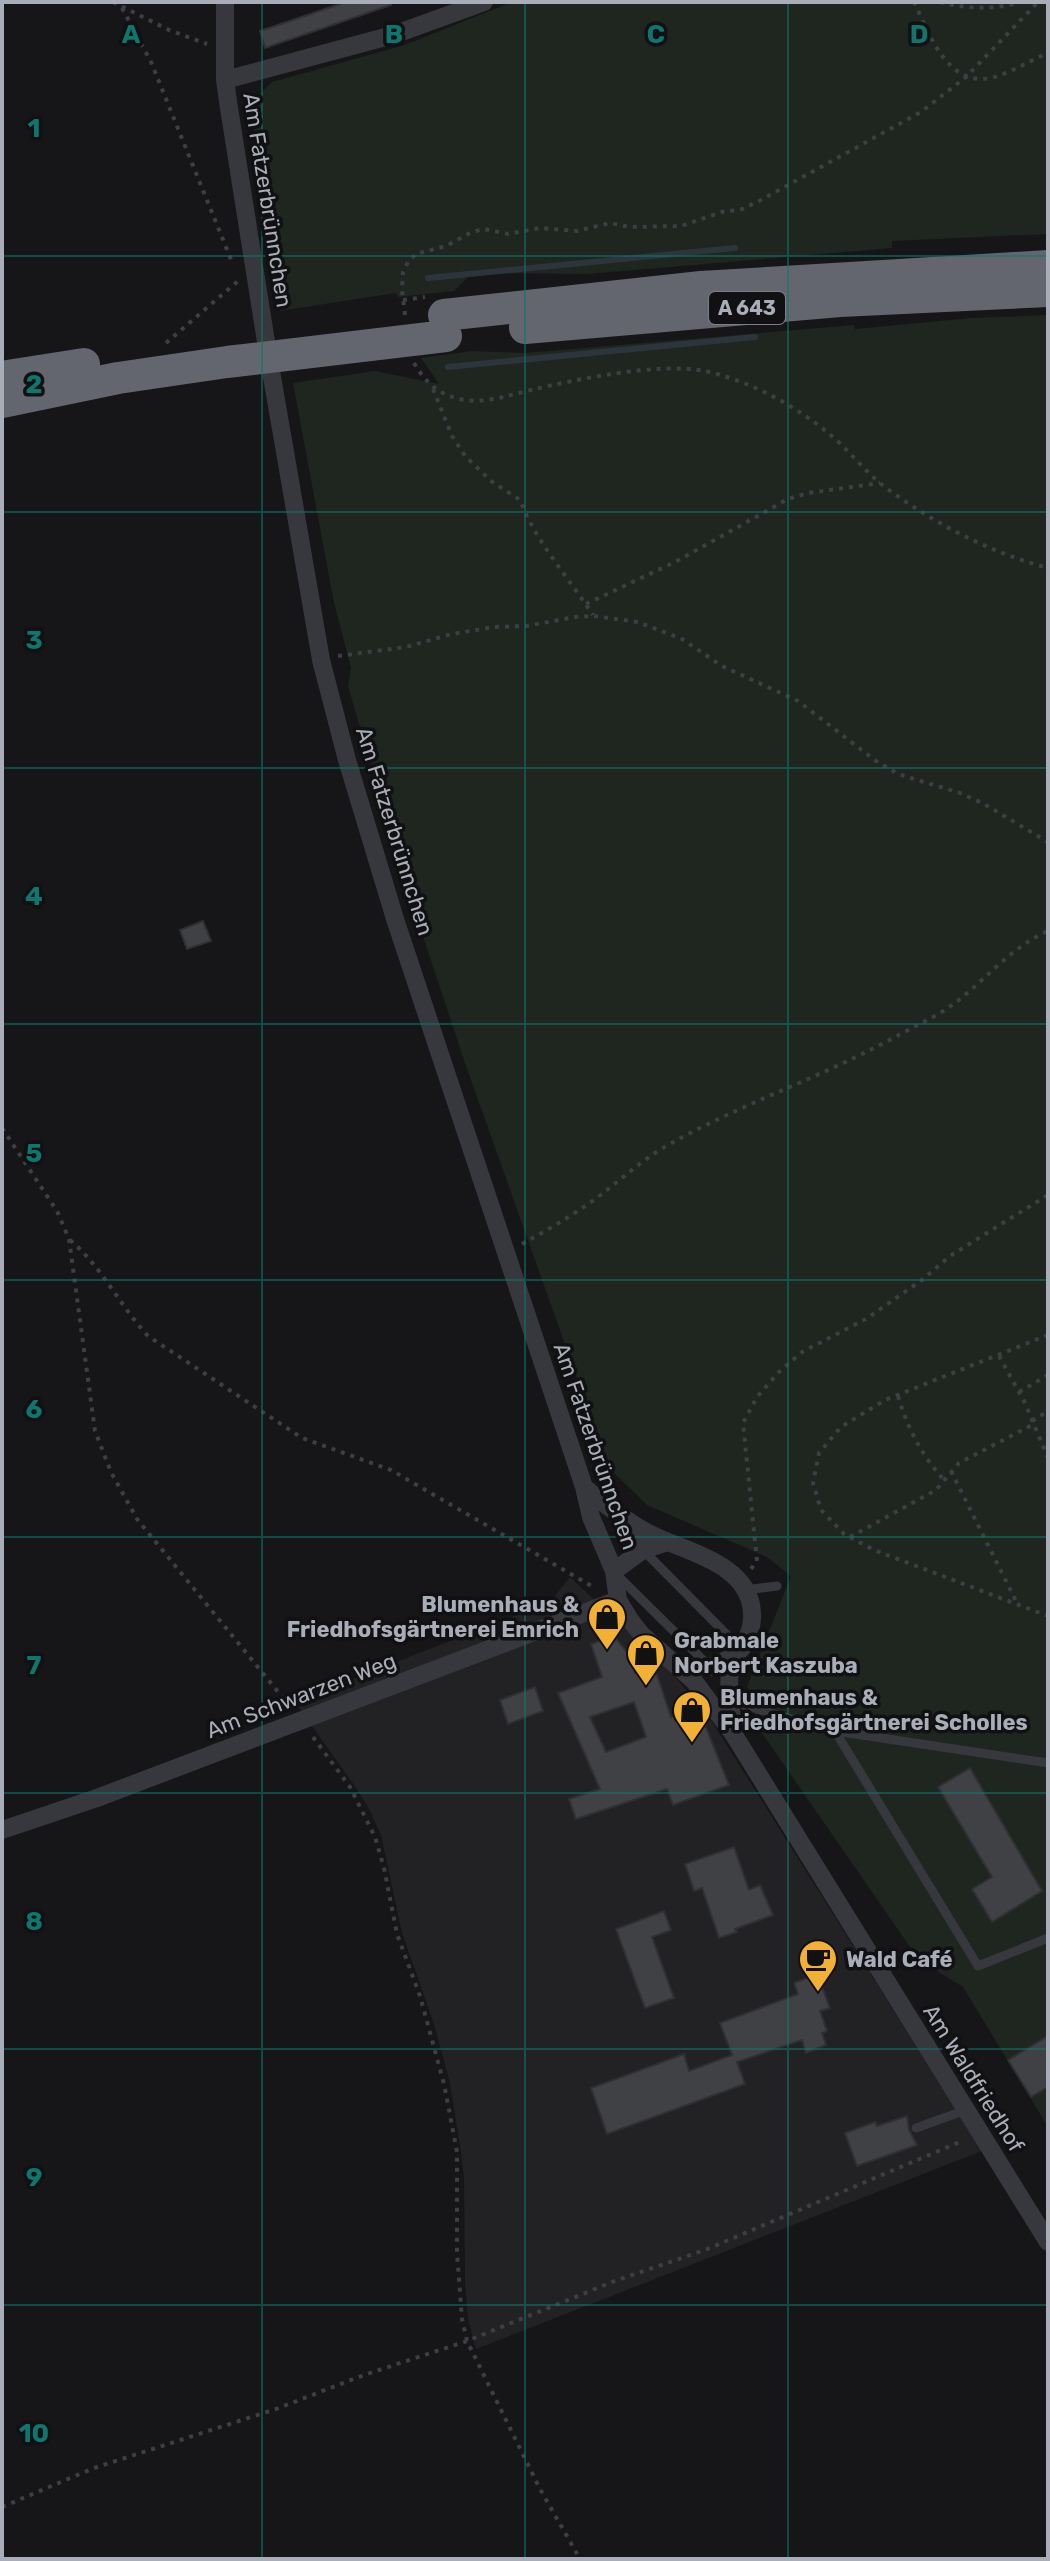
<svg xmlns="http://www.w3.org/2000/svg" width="1050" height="2561" font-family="Rubik,sans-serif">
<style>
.built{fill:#222225}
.green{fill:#1e261f}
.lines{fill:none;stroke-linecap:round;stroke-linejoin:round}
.stream{stroke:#2c353c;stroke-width:6}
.building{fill:#404145;stroke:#303034;stroke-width:2;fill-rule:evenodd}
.path{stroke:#3d3f44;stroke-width:4;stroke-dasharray:4 6;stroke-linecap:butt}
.lane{stroke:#37383d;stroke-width:9}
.street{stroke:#37383d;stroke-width:18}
.highway{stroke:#63666e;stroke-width:32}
.highway-bridge{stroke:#63666e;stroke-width:32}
.grid{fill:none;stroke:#0f766e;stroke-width:2;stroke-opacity:0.55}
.labels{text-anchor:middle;stroke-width:7;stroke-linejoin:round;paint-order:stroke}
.shield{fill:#111113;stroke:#7b7e86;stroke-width:2}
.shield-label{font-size:20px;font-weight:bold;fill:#a8adb8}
.street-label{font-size:22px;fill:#a8adb8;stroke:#111113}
.poi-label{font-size:22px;font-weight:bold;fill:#a8adb8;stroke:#111113;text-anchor:start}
.grid-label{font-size:26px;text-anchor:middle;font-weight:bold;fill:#0f766e;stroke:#111113;stroke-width:7;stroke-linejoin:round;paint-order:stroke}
</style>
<rect width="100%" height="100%" fill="#161618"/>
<!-- built -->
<path class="built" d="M570,1577L668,1669L706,1712L982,2151L476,2349L468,2319L465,2282L464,2179L461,2152L450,2083L434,2024L402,1933L381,1835L368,1807L354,1785L295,1702L551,1601Z"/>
<!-- green -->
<path class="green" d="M512,2H1048V234L892,241V248L587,274L472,273L454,291L399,297L395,293L280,311L250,104L272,82L405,45Z
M1048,315V2127L963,1987L919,1960L753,1720L757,1699L747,1687L791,1576L767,1557L647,1505L609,1468L465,1063L406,885L348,686L351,668L334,603L293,383L375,371L439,384L421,358L472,351L525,353L854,325L855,329L971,318Z"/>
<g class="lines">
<!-- stream -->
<path class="stream" d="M428,278L735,248
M448,367L755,337"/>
</g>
<!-- building -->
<path class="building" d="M346,2H391V5L265,48L260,31Z
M203,921L211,941L187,949L180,930Z
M614,1636L629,1655L635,1673L654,1666L671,1717L689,1711L696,1729L705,1725L729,1785L673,1805L667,1789L576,1819L569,1799L600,1789L558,1693L602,1677L591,1644ZM634,1702L646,1737L606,1752L590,1717Z
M535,1687L543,1711L508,1724L500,1700Z
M970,1768L1042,1891L992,1922L972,1889L992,1877L938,1787Z
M734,1847L749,1890L760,1885L773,1915L735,1929L737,1932L719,1938L702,1888L694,1891L685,1864Z
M664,1911L671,1930L652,1937L674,1998L645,2008L616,1929Z
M817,1974L830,2008L820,2011L827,2031L822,2033L826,2045L806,2053L802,2040L737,2062L745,2084L607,2134L591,2088L684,2054L689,2071L732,2055L720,2023L798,1994L794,1983Z
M1048,2036V2087L1031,2097L1008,2060Z
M907,2116L909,2130L917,2145L857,2166L845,2133L875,2122L877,2126Z"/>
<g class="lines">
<!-- path -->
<path class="path" d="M113,2L169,30L207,44
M914,2C929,33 947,87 991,78C1011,73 1029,61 1048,53
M940,2C967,9 994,10 1021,2
M122,8L151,62L232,262
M403,300L425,297
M405,315L402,290L403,272L408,262L416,254L446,246L472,232L484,229L508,234L540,228L577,231L610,223L630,227L681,226L725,211L740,210L759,201L921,112L966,77L1038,2
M166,343L238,281
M414,363C426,384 442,397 466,400C489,403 509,395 531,390C578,379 659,362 705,371C751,381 798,407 833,437C850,452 864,470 881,484C931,522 988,552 1048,568
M433,389L452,436L465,456L491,481L520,500C536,542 568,577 593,615
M586,604L677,561L788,499L808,493L880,483
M338,656L406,647L452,634L494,627L526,626L575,617L594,616L638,622L682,639L722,666L798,701L876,761L898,774L960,793L984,804L1048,842
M2,1128L57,1211L69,1239L95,1431L111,1472L137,1519L288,1704
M70,1240C102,1267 120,1306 148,1336L302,1438L391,1470L595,1588
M522,1244C547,1230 572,1216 595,1199C620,1181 640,1161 668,1145C728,1111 794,1087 856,1057C881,1045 906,1031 931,1018C975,996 1002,951 1048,931
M1048,1335L885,1400L841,1427L819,1453L813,1483L821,1510L844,1534L874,1550L1048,1616
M999,1356L1025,1403L1048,1458
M1019,1392L1048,1375
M898,1396C907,1427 922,1456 944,1480
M1032,1421L1048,1411
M951,1471L1016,1601
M850,1537L936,1490L959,1463L1034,1424
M751,1569L757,1561L743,1423L757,1397L779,1372L802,1352L866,1319L922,1280L950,1256L1048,1195
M313,1737L350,1787L375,1837L384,1868L397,1934L420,1996L444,2084L457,2152V2253L462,2319L467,2341L540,2489L580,2559
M2,2507L94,2468L276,2409L364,2375L467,2341L612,2282L705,2250L962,2141"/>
<!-- lane -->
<path class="lane" d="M632,1527L643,1550L741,1649
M616,1574L708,1665
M745,1590L777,1586
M729,1701L835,1731L978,1966L1048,1938
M835,1731L1048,1763
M916,2128L966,2110"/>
<!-- street -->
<path class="street" d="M225,2V80L229,108L267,348L321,660L347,760L395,919L584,1487L591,1517L614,1571L618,1600L630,1620L642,1635L694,1681L734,1735L1048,2242
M225,80L393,35L484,2
M584,1487C605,1505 626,1521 650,1534C685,1552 750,1563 752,1613C753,1625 748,1638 742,1648C740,1651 735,1653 734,1657C725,1673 731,1713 734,1731
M614,1571L643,1550L668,1542
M680,1667H710L733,1657
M2,1830L97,1798L618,1600"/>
<!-- highway -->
<path class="highway" d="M444,315L701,287L1048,266
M525,328L840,301L1048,291"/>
<!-- highway-bridge -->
<path class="highway-bridge" d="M2,377L84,364
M2,402L118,378L227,362L446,336"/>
</g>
<!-- grid -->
<path class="grid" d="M262,2V2559M525,2V2559M788,2V2559M2,256H1048M2,512H1048M2,768H1048M2,1024H1048M2,1280H1048M2,1537H1048M2,1793H1048M2,2049H1048M2,2305H1048"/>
<!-- icons -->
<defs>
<symbol id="shop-pin" viewBox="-11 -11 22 30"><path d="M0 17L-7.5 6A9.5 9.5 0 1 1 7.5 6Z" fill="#f2b134" stroke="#111113"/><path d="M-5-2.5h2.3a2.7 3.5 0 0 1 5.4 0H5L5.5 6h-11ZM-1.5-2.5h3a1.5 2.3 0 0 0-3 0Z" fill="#111"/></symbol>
<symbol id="cafe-pin" viewBox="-11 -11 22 30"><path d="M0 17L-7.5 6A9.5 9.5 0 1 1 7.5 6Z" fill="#f2b134" stroke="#111113"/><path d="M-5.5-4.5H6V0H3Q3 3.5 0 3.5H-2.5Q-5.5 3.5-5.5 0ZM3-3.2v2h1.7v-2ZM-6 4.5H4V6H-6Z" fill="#111"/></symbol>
</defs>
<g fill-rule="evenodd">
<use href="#shop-pin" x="585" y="1595" width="44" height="60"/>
<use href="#shop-pin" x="624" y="1631" width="44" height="60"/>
<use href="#shop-pin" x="670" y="1688" width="44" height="60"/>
<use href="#cafe-pin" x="796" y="1937" width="44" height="60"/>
</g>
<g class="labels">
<!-- shield labels -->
<rect class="shield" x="709" y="292" width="76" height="32" rx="6"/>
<g class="shield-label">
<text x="747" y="315">A 643</text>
</g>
<!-- street labels -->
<g class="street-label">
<text transform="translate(268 200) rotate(81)" y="8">Am Fatzerbrünnchen</text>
<text transform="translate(395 831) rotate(73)" y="8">Am Fatzerbrünnchen</text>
<text transform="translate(596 1446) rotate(71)" y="8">Am Fatzerbrünnchen</text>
<text transform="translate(301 1695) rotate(-21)" y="8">Am Schwarzen Weg</text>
<text transform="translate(974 2078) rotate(58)" y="8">Am Waldfriedhof</text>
</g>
<!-- poi labels -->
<g class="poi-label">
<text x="579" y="1612" text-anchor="end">Blumenhaus &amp;<tspan x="579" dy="25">Friedhofsgärtnerei Emrich</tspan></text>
<text x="674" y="1648">Grabmale<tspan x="674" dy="25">Norbert Kaszuba</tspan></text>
<text x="720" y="1705">Blumenhaus &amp;<tspan x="720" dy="25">Friedhofsgärtnerei Scholles</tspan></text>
<text x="846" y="1967">Wald Café</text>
</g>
</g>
<g class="grid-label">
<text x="131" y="43">A</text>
<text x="394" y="43">B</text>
<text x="656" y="43">C</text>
<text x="919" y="43">D</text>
<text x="34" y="137">1</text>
<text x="34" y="393">2</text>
<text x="34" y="649">3</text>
<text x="34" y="905">4</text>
<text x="34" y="1162">5</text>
<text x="34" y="1418">6</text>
<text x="34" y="1674">7</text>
<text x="34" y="1930">8</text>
<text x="34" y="2186">9</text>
<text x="34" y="2442">10</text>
</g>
<!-- border -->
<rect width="1050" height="2561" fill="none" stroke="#a8adb8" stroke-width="8"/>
</svg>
